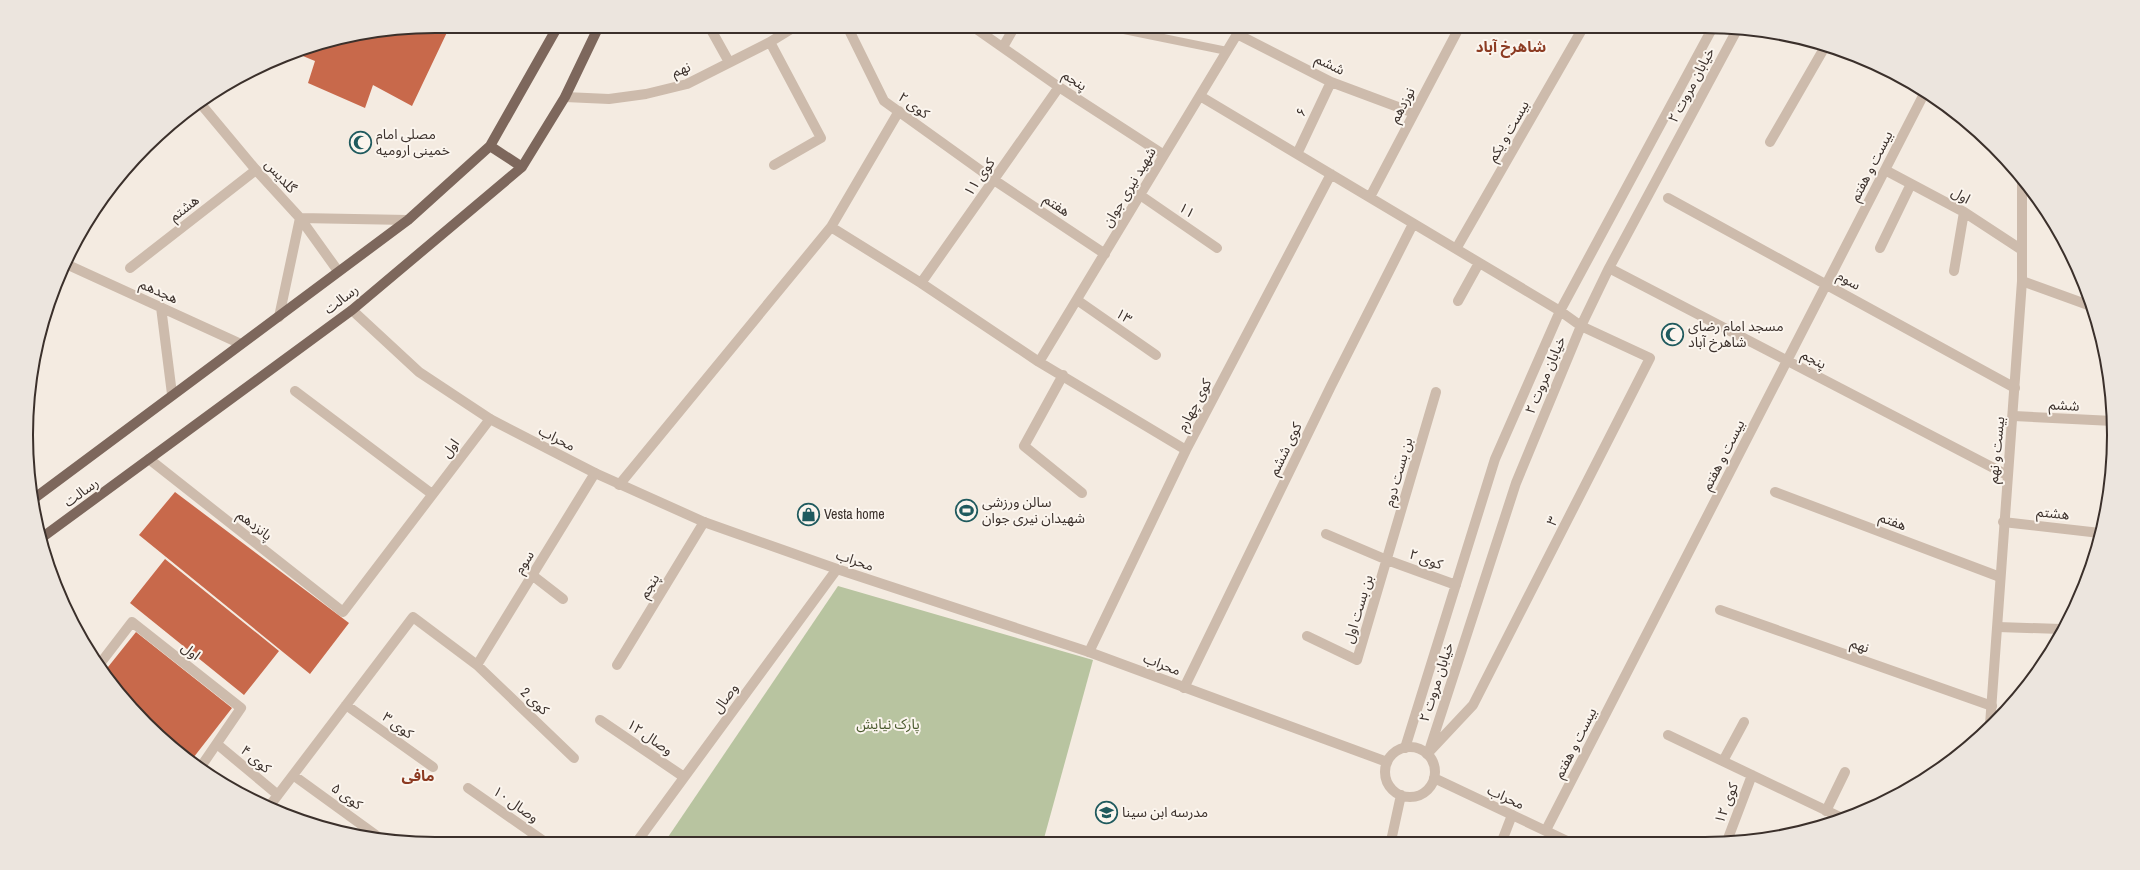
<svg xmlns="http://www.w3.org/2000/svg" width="2140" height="870" font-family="'Archivo Narrow','Noto Sans Arabic',sans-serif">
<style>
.green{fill:#b8c4a0}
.building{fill:#c8694b}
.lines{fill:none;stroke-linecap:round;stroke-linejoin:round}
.service{stroke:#cdbbac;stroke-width:8}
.minor{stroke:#cdbbac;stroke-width:10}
.tertiary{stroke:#cdbbac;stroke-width:10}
.primary{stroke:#7d675c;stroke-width:10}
.labels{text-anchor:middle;stroke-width:4;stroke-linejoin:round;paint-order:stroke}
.street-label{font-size:14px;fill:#3b302b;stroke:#fbf5ee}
.poi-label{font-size:14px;fill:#3b302b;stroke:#fbf5ee;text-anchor:start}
.park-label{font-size:14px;fill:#4a5a2e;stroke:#fbf5ee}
.neighbourhood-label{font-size:15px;font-weight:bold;fill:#8c3b22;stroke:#fbf5ee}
.rim{fill:none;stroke:#3b302b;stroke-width:2}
</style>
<rect width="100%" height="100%" fill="#f4ebe1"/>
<!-- green -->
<path class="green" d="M838,586L1093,660L1043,842L664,843Z"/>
<!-- building -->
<path class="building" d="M435,26H450L412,106L373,85L365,108L308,83L315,61L293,52L355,34Z
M175,492L349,623L310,674L139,535Z
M165,559L279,651L244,695L130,603Z
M136,632L232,708L190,762L127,704L104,672Z"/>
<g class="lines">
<!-- service -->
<path class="service" d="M1124,30L1227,51"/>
<!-- minor -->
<path class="minor" d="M709,26L729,62
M847,26L884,101L994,180L1105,254
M972,26L1059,87L1164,155
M1237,34L1331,82L1414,113
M770,42L821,138L774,165
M1003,47L1015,26
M1200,96L1560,311L1581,326L1650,358L1473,705L1427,754
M565,97L609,99L646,94L687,84L770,42L796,26
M1770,142L1826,45
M1297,154L1331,82
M1885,170L1964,212L2022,250
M1140,195L1217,248
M1370,197L1460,26
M1668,198L2015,388
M831,227L899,111
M1880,248L1911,184
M1456,249L1584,26
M66,264L241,344
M130,268L256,170
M1609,268L2007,475
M1954,271L1964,212
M2022,281L2091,306
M921,283L1059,87
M1077,300L1156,355
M1458,301L1479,263
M161,307L172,394
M1039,362L1242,26
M1063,375L1024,446L1082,493
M295,391L432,494
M2014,416L2113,421
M149,459L343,612L490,419
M619,485L831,227L921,283L1039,362L1186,450
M1775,492L2000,577
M2003,522L2100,533
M1326,534L1387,560L1456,585
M532,575L563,599
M1720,610L1992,706
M1998,627L2061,629
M1307,636L1357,660L1436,392
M1089,652L1186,450L1331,174
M99,665L132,622L241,708L200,768
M477,665L595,473
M617,665L704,522
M1184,688L1331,386L1413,224
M346,705L433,767
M600,720L684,777
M1668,735L1842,818
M217,744L278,795
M1405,748L1495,459L1560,311L1713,27
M1429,751L1516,483L1581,326L1609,268L1738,28
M1723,761L1744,722
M293,775L384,841
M468,788L548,844
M268,808L413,617L477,665L574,758
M1826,811L1845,772
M1546,830L1925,92
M1502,841L1512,815
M1727,841L1752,775
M636,843L837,569"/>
<!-- tertiary -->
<path class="tertiary" d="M200,103L256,170L300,218L338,271
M352,310L419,372L490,419L595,473L704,522L837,569L1089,652L1387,762
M279,317L300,218L408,220
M1990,725L2022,281V178
M1385 772a25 25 0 1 1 50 0a25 25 0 1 1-50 0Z
M1434,778L1567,841
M1391,841L1401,795"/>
<!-- primary -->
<path class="primary" d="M490,146L522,167
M32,500L408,220L490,146L558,26
M40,539L352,310L522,167L565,97L599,26"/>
</g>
<!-- icons -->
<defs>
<symbol id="mosque-ring" viewBox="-11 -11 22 22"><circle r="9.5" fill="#fbf5ee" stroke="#1f5a5e" stroke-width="1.5"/><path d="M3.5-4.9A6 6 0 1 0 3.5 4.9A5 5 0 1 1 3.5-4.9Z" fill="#1f5a5e"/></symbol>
<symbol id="stadium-ring" viewBox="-11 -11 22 22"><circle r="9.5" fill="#fbf5ee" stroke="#1f5a5e" stroke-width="1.5"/><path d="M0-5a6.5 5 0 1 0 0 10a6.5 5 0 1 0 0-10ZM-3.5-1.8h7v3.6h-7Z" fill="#1f5a5e"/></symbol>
<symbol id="shop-ring" viewBox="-11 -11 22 22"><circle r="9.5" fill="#fbf5ee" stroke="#1f5a5e" stroke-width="1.5"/><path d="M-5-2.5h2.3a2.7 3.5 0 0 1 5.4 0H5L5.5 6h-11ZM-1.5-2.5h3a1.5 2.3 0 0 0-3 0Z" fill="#1f5a5e"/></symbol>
<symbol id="school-ring" viewBox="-11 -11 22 22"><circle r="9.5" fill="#fbf5ee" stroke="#1f5a5e" stroke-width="1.5"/><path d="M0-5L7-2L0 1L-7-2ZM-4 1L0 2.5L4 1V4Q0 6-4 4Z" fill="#1f5a5e"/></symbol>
</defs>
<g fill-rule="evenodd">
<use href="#mosque-ring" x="348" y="130" width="25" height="25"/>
<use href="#mosque-ring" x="1660" y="322" width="25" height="25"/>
<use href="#stadium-ring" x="954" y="498" width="25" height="25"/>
<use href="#shop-ring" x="796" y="502" width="25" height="25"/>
<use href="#school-ring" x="1094" y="800" width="25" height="25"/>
</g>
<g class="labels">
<!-- street labels -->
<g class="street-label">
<text transform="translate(1330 64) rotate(25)" y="5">ششم</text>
<text transform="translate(681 69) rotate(-21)" y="5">نهم</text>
<text transform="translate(1075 80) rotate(33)" y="5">پنجم</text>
<text transform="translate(1691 85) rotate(-62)" y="5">خیابان مروت ۲</text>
<text transform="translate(914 105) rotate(36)" y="5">کوی ۲</text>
<text transform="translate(1402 105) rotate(-62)" y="5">نوزدهم</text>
<text transform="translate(1301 112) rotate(-64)" y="5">۶</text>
<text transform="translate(1508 131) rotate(-60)" y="5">بیست و یکم</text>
<text transform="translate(1871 166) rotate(-63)" y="5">بیست و هفتم</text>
<text transform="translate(281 176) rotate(48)" y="5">گلدیس</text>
<text transform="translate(979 177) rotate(-55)" y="5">کوی ۱۱</text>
<text transform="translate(1129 187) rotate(-59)" y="5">شهید نیری جوان</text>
<text transform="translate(1961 195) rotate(29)" y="5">اول</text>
<text transform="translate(1057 205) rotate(34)" y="5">هفتم</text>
<text transform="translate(184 208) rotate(-38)" y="5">هشتم</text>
<text transform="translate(1187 210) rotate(34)" y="5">۱۱</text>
<text transform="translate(1849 280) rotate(29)" y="5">سوم</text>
<text transform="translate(159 291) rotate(24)" y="5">هجدهم</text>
<text transform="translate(341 299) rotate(-38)" y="5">رسالت</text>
<text transform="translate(1124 316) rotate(35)" y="5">۱۳</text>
<text transform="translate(1814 359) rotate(27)" y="5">پنجم</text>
<text transform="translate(1545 375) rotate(-67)" y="5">خیابان مروت ۲</text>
<text transform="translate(1194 405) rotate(-62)" y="5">کوی چهارم</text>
<text transform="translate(2064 405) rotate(3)" y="5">ششم</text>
<text transform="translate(557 438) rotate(27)" y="5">محراب</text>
<text transform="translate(450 448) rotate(-53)" y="5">اول</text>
<text transform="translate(1285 449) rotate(-64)" y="5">کوی ششم</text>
<text transform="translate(1996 450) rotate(-84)" y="5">بیست و نهم</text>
<text transform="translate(1723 455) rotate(-63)" y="5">بیست و هفتم</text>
<text transform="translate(1398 472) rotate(-74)" y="5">بن بست دوم</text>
<text transform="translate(81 492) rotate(-36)" y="5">رسالت</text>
<text transform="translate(2053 513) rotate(6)" y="5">هشتم</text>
<text transform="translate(1552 521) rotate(-63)" y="5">۳</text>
<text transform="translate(1893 521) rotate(21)" y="5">هفتم</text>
<text transform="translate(255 525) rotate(38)" y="5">پانزدهم</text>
<text transform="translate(1426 559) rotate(20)" y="5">کوی ۲</text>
<text transform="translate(855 560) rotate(19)" y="5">محراب</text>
<text transform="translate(524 562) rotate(-58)" y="5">سوم</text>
<text transform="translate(649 586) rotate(-59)" y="5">پنجم</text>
<text transform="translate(1358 609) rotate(-73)" y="5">بن بست اول</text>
<text transform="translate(1860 645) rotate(20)" y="5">نهم</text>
<text transform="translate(191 651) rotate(38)" y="5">اول</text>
<text transform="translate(1162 664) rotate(21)" y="5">محراب</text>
<text transform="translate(1436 682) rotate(-72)" y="5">خیابان مروت ۲</text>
<text transform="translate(725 698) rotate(-54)" y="5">وصال</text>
<text transform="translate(535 701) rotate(43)" y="5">کوی 2</text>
<text transform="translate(398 725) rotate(36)" y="5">کوی ۳</text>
<text transform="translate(650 737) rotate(34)" y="5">وصال ۱۲</text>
<text transform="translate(1575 743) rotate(-63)" y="5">بیست و هفتم</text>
<text transform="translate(256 759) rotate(40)" y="5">کوی ۴</text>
<text transform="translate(347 796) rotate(36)" y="5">کوی ۵</text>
<text transform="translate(1506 797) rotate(25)" y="5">محراب</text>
<text transform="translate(1726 803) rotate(-69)" y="5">کوی ۱۲</text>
<text transform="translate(516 804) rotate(35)" y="5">وصال ۱۰</text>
</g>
<!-- poi labels -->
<g class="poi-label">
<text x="376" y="139">مصلی امام<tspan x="376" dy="16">خمینی ارومیه</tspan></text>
<text x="1688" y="331">مسجد امام رضای<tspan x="1688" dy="16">شاهرخ آباد</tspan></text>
<text x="982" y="507">سالن ورزشی<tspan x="982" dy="16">شهیدان نیری جوان</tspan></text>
<text x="824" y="519">Vesta home</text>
<text x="1122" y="817">مدرسه ابن سینا</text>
</g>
<!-- park labels -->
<g class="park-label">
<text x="888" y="729">پارک نیایش</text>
</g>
<!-- neighbourhood labels -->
<g class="neighbourhood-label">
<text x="1511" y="52">شاهرخ آباد</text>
<text x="418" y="781">مافی</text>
</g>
</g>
<!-- crop -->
<path d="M0 0H2140V870H0ZM435 33H1705A402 402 0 0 1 2107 435V435A402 402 0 0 1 1705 837H435A402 402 0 0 1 33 435V435A402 402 0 0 1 435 33Z" fill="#ece5de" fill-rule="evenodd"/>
<path class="rim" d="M435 33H1705A402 402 0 0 1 2107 435V435A402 402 0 0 1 1705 837H435A402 402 0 0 1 33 435V435A402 402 0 0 1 435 33Z"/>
</svg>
